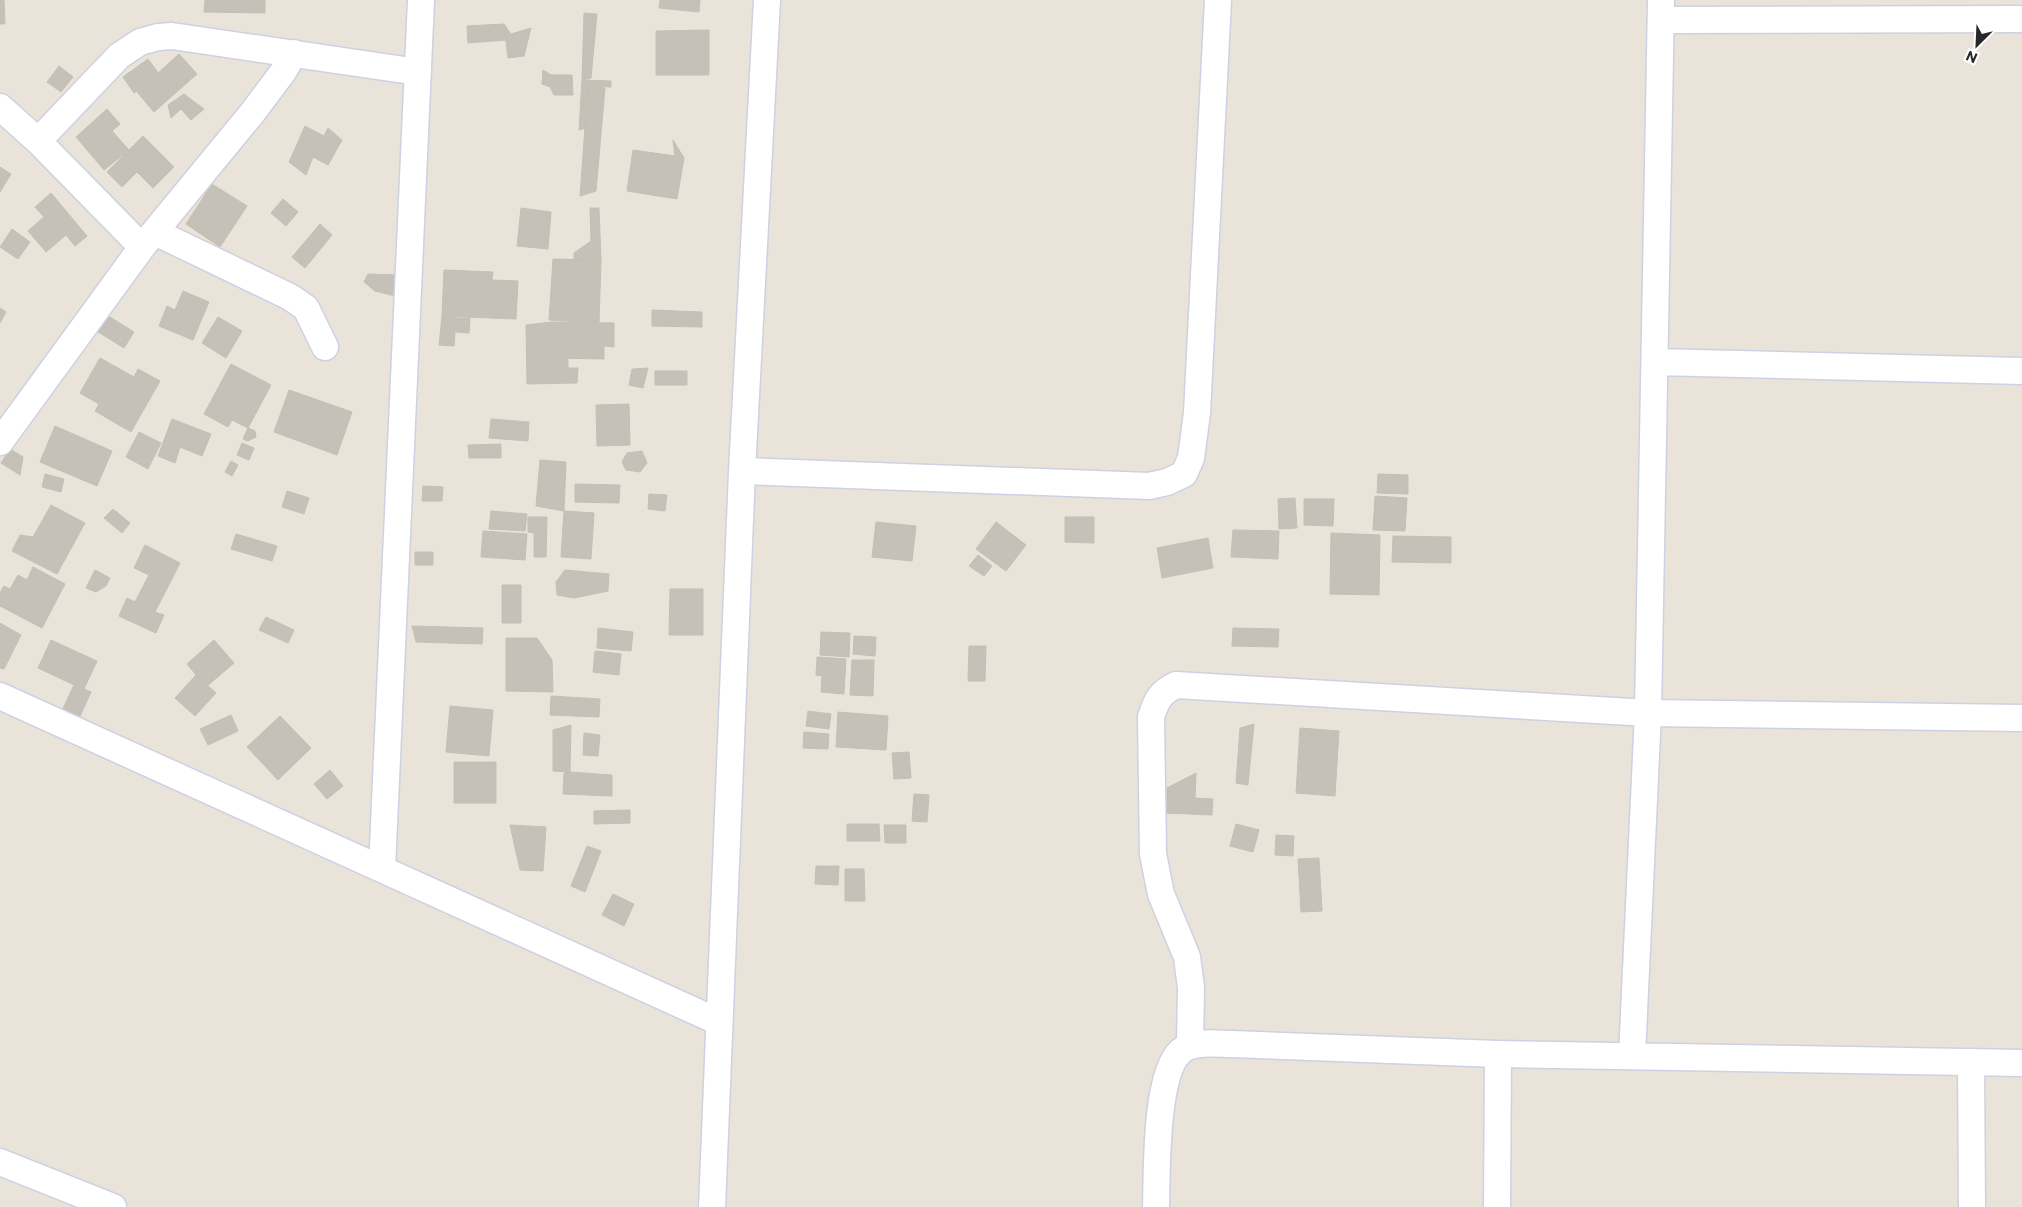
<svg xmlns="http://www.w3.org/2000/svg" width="2022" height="1207" font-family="Commissioner,sans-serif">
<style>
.building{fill:#c5c0b8;stroke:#c5bfb3}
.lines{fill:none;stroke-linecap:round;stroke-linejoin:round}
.street-casing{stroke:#ced1e1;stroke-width:29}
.street{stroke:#fff;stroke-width:26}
</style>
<rect width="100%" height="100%" fill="#eae3d9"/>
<!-- building -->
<path class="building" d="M0,0H4L5,24H0Z
M205,0H265V13L204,12Z
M660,0H700L699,12L659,8Z
M584,13L597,14L591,78L582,80Z
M504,24L511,34L531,28L524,56L508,58Z
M504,24L506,40L468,43L467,26Z
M709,30V75H656V31Z
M179,54L197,74L154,112L137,92Z
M148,59L159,74L134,93L123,77Z
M59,66L73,77L61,92L47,82Z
M543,70L551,75H572L573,95H554L550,87L542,84Z
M582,80L611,81V87L588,86L586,128L579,130Z
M588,86L605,88L596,191L580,196Z
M184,94L204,109L191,120L181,109L171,118L168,105Z
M107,109L120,124L112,131L129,150L104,170L76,137Z
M305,126L324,136L313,157L295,149Z
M328,128L342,140L328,165L313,157Z
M143,136L174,167L153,188L137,172L122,187L107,172Z
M673,140L684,158L677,199L627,191L633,150L675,156Z
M295,149L313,157L306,175L289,162Z
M0,167L11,174L0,192Z
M212,184L247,206L220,247L186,224Z
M51,193L87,236L75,246L66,235L46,252L28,231L44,217L35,207Z
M283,199L298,212L286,226L271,213Z
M521,208L551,212L548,249L517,246Z
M590,208H599L601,260L574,261V253L591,241Z
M320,224L332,235L305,268L292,257Z
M12,229L30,242L18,259L0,247Z
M553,259L601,260L599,323L549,320Z
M444,270L493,272L492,280L518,281L516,319L442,316Z
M368,274L395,275V296L375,291L364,282Z
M183,291L209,302L193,340L159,326L167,306L175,310Z
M0,308L6,312L0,323Z
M652,310L702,312V327L652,326Z
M105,314L134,332L124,348L95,330Z
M442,316L456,318L454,346L439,345Z
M218,317L242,331L226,358L202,343Z
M456,318H470L469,333L456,332Z
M552,322V358H568V368H578L577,383L527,384L526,325Z
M552,322L614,323V347L604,346V359L552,358Z
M100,358L134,377L138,369L160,381L131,432L95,411L99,404L80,393Z
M231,364L271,385L248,428L232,420L228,427L204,414Z
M648,368L643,388L629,385L632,369Z
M655,371H687V385H655Z
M289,390L352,412L337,455L274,432Z
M629,404L630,445L597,446L596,405Z
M172,419L211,434L202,456L180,447L175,463L158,456Z
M491,419L529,422L528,441L489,438Z
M55,426L112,451L97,486L40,462Z
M248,428L255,431L256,437L248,441L243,439Z
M139,432L161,443L148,469L126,457Z
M242,443L254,448L249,460L237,455Z
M501,444V458H469L468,445Z
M10,449L23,457L20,475L1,463Z
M642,451L647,463L640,472L626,470L622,462L627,453Z
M540,460L566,462L564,511L536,506Z
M231,461L238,465L232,476L225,472Z
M45,474L64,479L61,492L42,487Z
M1378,474L1408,475V494L1377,493Z
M575,484L620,485L619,503L575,502Z
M423,486L443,487L442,501H422Z
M287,491L309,498L304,514L282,507Z
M649,494L667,495L665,511L648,509Z
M1375,496L1407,498L1405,531L1373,530Z
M1295,498L1297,528L1279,529L1278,499Z
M1304,499H1334L1333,526L1304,525Z
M51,505L85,523L57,574L12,551L20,535L33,537Z
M113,509L130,523L122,533L104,518Z
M491,511L527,514L525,531L489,529Z
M564,511L594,513L591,559L561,557Z
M528,517H547L546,557H534V533L528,532Z
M1065,517H1094V543L1065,542Z
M876,522L916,526L912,561L872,557Z
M996,522L1026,545L1006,571L976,549Z
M1233,530L1279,531L1278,559L1231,557Z
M483,531L527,534L525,560L481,557Z
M1331,533L1380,535L1379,595L1330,594Z
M236,534L277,546L272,561L231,549Z
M1393,536L1451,537V563L1392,562Z
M1208,538L1213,568L1162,578L1157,548Z
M145,545L180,563L155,612L135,602L149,575L134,568Z
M415,552H433V565H415Z
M978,555L992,566L984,576L969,566Z
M33,567L65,584L42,628L0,606V593L4,586L10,589L18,575L27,580Z
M95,570L110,578L106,586L96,592L86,588Z
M565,570L609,574L608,591L574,598L557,595L556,582Z
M502,585H521V623H502Z
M670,589H703V635H669Z
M127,598L155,612L164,615L156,633L119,616Z
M266,617L294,630L288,643L259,630Z
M0,623L21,635L4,669L0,668Z
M412,626L483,628L482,644L416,642Z
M598,628L633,632L631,651L597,648Z
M1233,628L1279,629L1278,647L1232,646Z
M821,632L850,633L849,657L820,655Z
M854,636L876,637L875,656L853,654Z
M506,638H537L552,660L553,692L506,691Z
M51,640L97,661L84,689L91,692L76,725L59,717L74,685L38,668Z
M214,640L234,663L206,687L187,664Z
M969,646H986L985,681H968Z
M595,651L621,654L619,675L593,672Z
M817,657L846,659L844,694L821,692L822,676L816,675Z
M852,660H874L873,696L850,695Z
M196,675L216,693L195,716L175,698Z
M551,696L600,699L599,717L550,715Z
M450,706L493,710L489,756L446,752Z
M808,711L831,714L829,729L806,726Z
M838,712L888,716L886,750L836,747Z
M231,715L238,731L208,745L200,729Z
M280,716L311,748L278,780L247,747Z
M1254,724L1248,785L1236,783L1240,728Z
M571,725L570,772L553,771V730Z
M1300,728L1339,731L1335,796L1296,793Z
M804,732L829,734L828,749L803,748Z
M584,733L600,735L598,756L583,755Z
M909,752L911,778L894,779L892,753Z
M454,762H496V803H454Z
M330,770L343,786L327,799L314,784Z
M570,772L612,775V796L563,794L564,773Z
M1196,773L1195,798L1213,799L1212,815L1166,813L1167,788Z
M914,794L929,795L927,822L912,821Z
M630,810V823L594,824V811Z
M847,824H879L880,841H847Z
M1236,824L1259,830L1253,852L1230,846Z
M510,825L546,827L543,871L520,870Z
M884,825H906V843H885Z
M1276,835L1294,836L1293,856L1275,855Z
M587,846L601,851L585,892L571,886Z
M1319,858L1322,911L1301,912L1298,859Z
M816,866H839L838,885L815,884Z
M845,869H864L865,901H845Z
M613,894L634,904L624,926L602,915Z"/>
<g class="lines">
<defs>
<path id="street" d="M1661,20L2022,19
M0,107L38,141L142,247
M38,141L119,56L140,42L158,37L172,36L418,72
M155,232L290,297L306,308L325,347
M1655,362L2022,371
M0,442L142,247L253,112L283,72L294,53
M742,471L1149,486L1167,482L1184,474L1191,458L1197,413L1218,0
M0,696L719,1022
M382,869L421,0
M1190,1045L1191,988L1187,957L1161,894L1153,854L1151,717C1157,699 1160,693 1176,685L1648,713L2022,718
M1632,1056L1648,713L1661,0
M1971,1062L1972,1207
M0,1162L113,1207
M712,1207L742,471L767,0
M1156,1207C1157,1172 1155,1073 1181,1051C1193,1040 1218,1044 1233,1044L1498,1054L2022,1063
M1497,1207L1498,1054"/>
</defs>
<!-- street casing -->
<use href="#street" class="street-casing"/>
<!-- street -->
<use href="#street" class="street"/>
</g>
<!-- north arrow -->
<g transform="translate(1977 45) rotate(204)" stroke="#ffffff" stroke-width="4" paint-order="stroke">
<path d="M0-4L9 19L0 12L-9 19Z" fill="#272727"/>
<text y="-8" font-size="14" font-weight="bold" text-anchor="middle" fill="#272727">N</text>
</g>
</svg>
